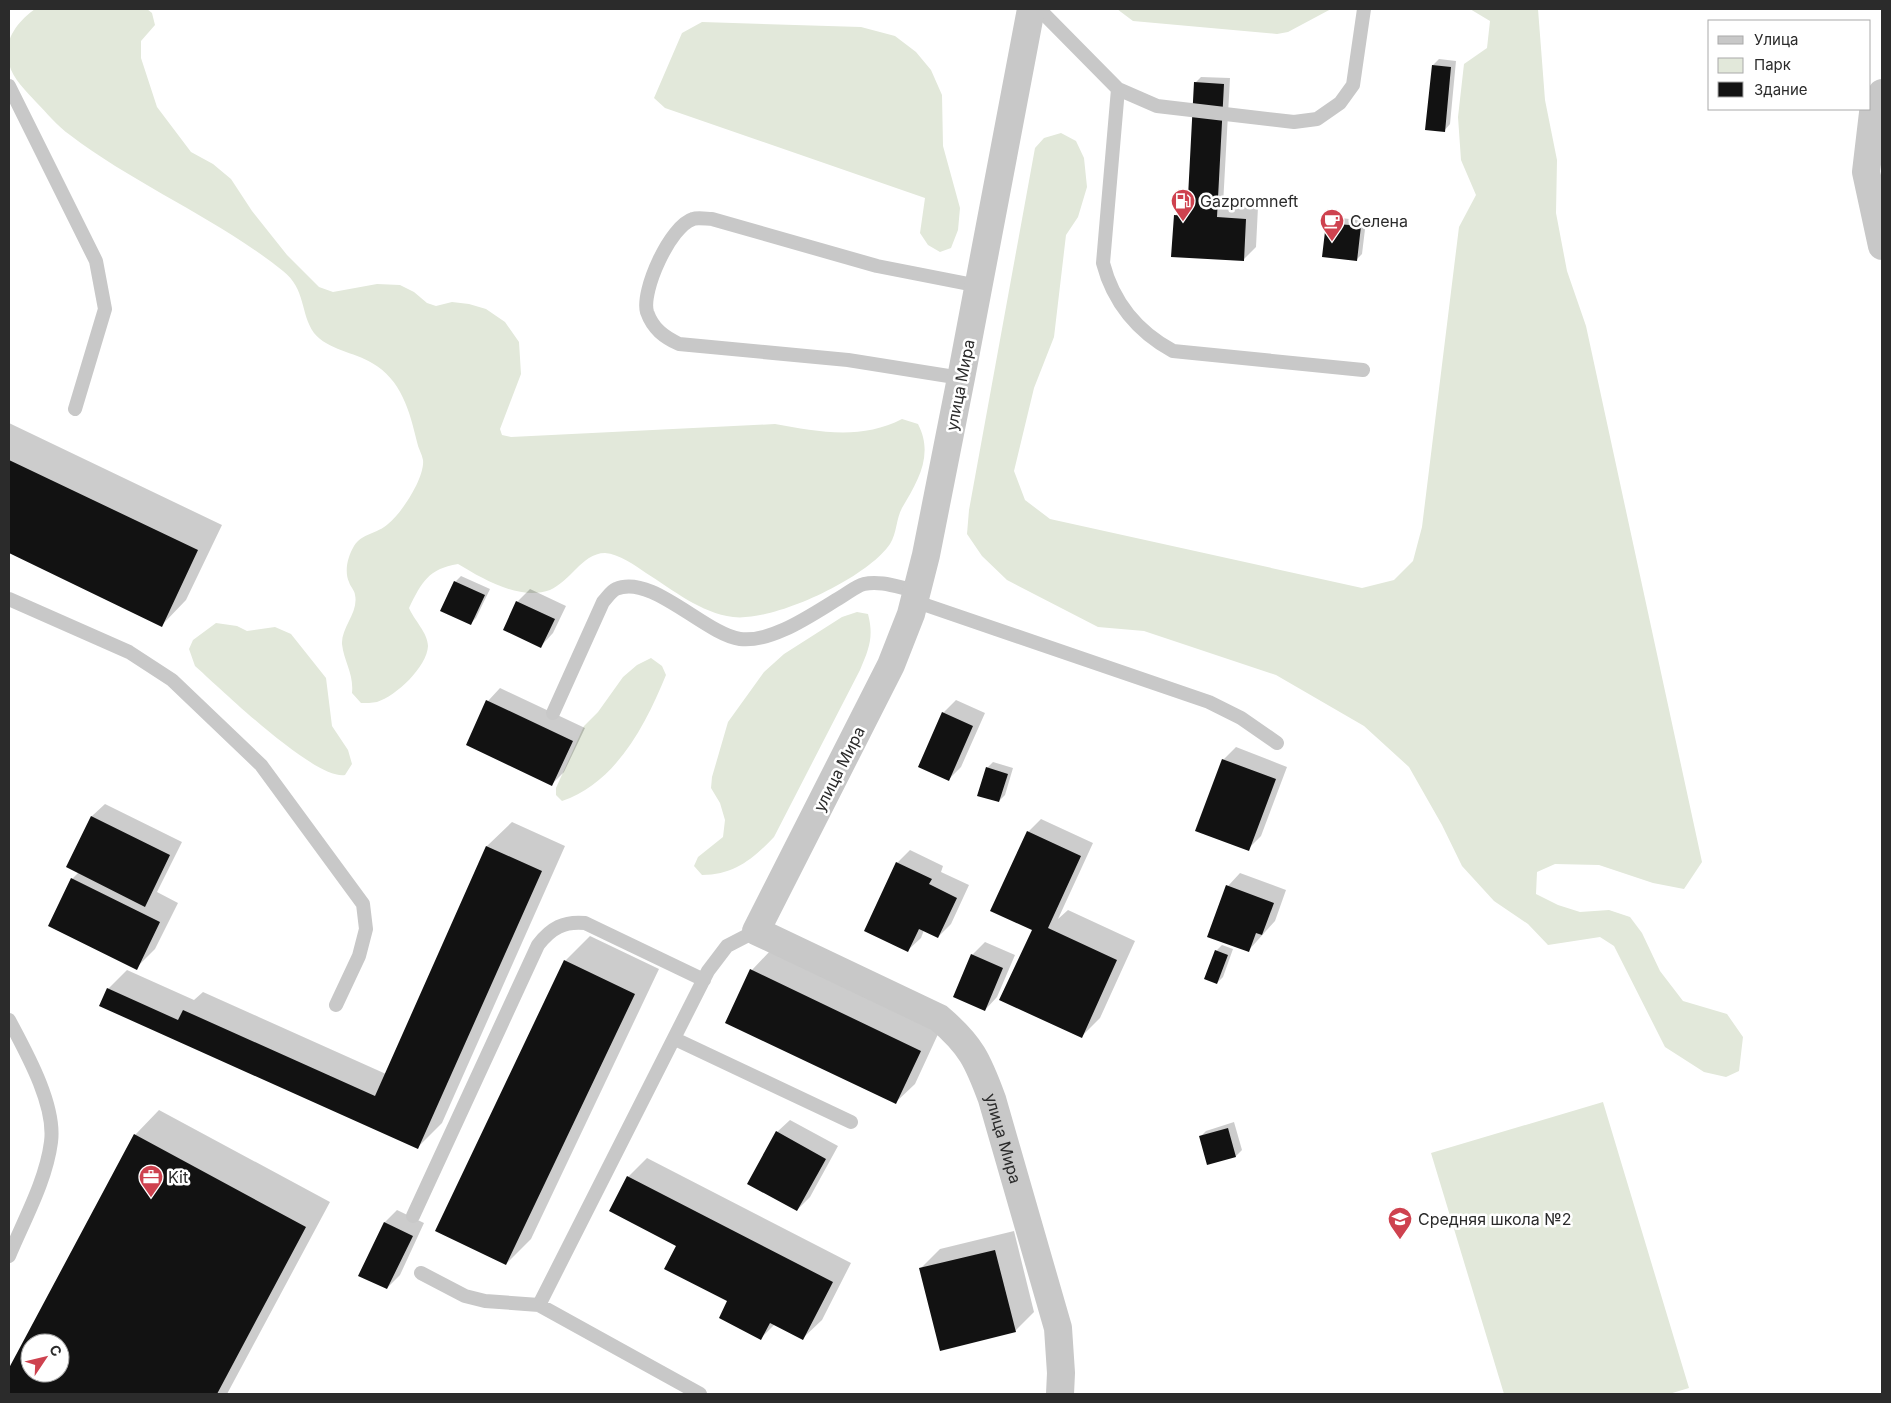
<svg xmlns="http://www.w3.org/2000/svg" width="1891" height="1403" font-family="Inter,sans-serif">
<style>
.green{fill:#e2e8da}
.shadow{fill:#0003;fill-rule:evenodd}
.building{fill:#121212;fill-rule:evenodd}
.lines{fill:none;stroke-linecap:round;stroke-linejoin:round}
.lane{stroke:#c8c8c8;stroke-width:14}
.street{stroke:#c8c8c8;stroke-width:28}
.labels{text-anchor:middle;stroke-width:5;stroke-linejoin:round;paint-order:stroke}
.poi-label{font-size:16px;fill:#2b2b2b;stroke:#fff;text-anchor:start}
.street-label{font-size:16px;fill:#2b2b2b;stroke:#fff}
</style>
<rect width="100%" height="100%" fill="#fff"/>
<!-- green -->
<path class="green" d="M35,9H147L152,13L155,25L141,41V58L157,107L191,152L213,164L231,179L252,211L287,255L319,287L333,292L377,284L400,285L414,292L427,303L436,306L452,302L469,304L486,309L505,322L519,342L521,374L500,429L502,435L511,437L775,424C818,432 862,440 902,419L918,424C934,455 918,481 902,508C896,519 897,533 890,544C867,578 774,622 733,617C701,613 673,590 646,573C635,565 619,554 605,553C593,553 584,561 576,569C569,576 559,586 550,590C520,601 483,579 458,564C428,569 422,582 409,608C414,620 428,633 428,646C427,667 396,696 377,702C372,703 366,703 361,703L352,693C354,674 344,662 342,644C341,628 359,612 355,595C355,591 350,586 349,582C344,571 348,556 354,546C362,533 377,534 388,524C402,513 425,477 423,460C422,454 418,448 417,442C410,412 401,379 372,363C354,352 328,350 314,333C300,313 306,289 283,271C217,218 137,186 70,135C57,126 47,113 36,102C26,91 13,79 9,64C2,41 18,21 35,9Z
M1117,9H1331L1288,32L1277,34L1133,21Z
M1470,9H1538L1545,100L1557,160L1556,213L1567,271L1586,326L1702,862L1684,889L1653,883L1599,865L1555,864L1537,872L1536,894L1558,905L1580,912L1609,910L1630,917L1642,933L1660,971L1683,1001L1727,1014L1743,1037L1739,1071L1726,1077L1704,1072L1665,1047L1614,946L1600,937L1548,945L1528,924L1494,901L1462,866L1442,825L1409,767L1364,726L1276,675L1144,631L1098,627L1007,580L982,556L967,534L969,510L1035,148L1044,138L1061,133L1076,141L1084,158L1087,187L1078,217L1066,235L1054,337L1034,388L1014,471L1025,500L1050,519L1362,588L1394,580L1413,561L1422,527L1459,227L1476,195L1461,160L1458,117L1464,64L1487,48L1490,21Z
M702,22L861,27L895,36L916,52L931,70L942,95L943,146L960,208L958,230L951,248L940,252L928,245L920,233L925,198L665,108L654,98L682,33Z
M857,612L868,614C874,637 869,649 860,670L774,837C753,859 734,875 702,875L694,866L698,857L723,837L725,820L720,803L711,788L712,777L728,722L764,672L784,654L842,617Z
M216,623L237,626L247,631L275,627L291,634L326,678L332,726L348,750L352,764L345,775C314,780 221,689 195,666L189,649L193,640Z
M651,658L662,666L666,675C646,724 616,783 562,801L556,795V788L584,726L598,712L623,677L637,665Z
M1603,1102L1689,1388L1669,1394H1504L1431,1153Z"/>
<!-- shadow -->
<path class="shadow" d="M1439,59L1456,61L1450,124L1444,131L1433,65Z
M1201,77L1230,78L1223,205L1258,207L1256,247L1243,260L1175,216L1189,203L1195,83Z
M1333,217L1366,221L1362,254L1356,260L1327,223Z
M9,423L222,525L186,600L162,625L9,552Z
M461,576L490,589L476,618L470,624L455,582Z
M530,589L566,606L553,633L541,646L517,602Z
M500,688L585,728L564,772L552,784L488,701Z
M956,700L985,713L961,767L949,779L943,713Z
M1236,747L1287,767L1261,836L1248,849L1223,760Z
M993,762L1013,768L1005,795L999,801L987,768Z
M105,804L182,842L157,892L178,903L155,949L136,968L72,879L79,872L67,867L92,816Z
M1041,819L1093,843L1058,919L1068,910L1135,941L1100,1018L1081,1037L1033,929L1028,832Z
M512,822L565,846L442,1123L417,1148L108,989L127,970L194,1000L203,992L386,1074L487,846Z
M910,850L943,866L941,872L969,885L951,924L938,937L924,930L921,938L908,950L897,863Z
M1240,873L1286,890L1275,921L1248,951L1209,936L1228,886Z
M590,936L659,969L531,1239L506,1264L565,961Z
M985,942L1015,955L997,997L985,1010L972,955Z
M1222,945L1233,949L1223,977L1217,983L1216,951Z
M770,951L939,1032L915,1084L896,1102L752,970Z
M159,1110L330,1202L227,1394H9V1371L135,1135ZM30,1343H60V1373H30Z
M790,1120L838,1146L810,1197L797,1210L777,1132Z
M1234,1122L1242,1150L1236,1156L1208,1164L1200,1137L1206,1131Z
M647,1158L851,1263L822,1320L803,1338L775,1324L761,1338L678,1245L628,1177Z
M397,1210L424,1223L400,1275L387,1288L385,1222Z
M1014,1231L1034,1312L1015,1331L921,1268L940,1249Z"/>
<!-- building -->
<path class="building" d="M1432,65L1451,67L1445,132L1425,130Z
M1194,82L1224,84L1217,217L1246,219L1244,261L1171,257L1174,215L1187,216Z
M1326,223L1361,226L1357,261L1322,257Z
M9,460L198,550L162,627L9,553Z
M454,581L485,595L471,625L440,611Z
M516,601L555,619L541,648L503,630Z
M486,700L573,741L552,786L466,745Z
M942,712L973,726L949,781L918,767Z
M1222,759L1276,779L1249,851L1195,831Z
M986,767L1008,774L999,802L977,796Z
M91,816L170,855L145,907L66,867Z
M1027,831L1081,856L1048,928L1117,960L1082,1038L999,1000L1032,930L990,911Z
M486,846L542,871L418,1149L99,1006L107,988L178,1020L183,1010L375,1096Z
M896,862L932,879L929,884L957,898L938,938L919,929L908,952L864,931Z
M71,878L160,922L137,970L48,926Z
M1226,885L1274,903L1262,935L1256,933L1249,952L1207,937Z
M1215,950L1228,955L1217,984L1204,979Z
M971,954L1003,968L985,1011L953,997Z
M564,960L635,994L506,1265L435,1231Z
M750,969L921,1051L896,1104L725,1023Z
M1228,1128L1236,1157L1207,1165L1199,1136Z
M776,1131L826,1159L797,1211L747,1184Z
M134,1134L306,1227L217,1394H9V1368ZM30,1343H60V1373H30Z
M627,1176L833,1282L803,1340L770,1323L761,1340L719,1318L727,1301L664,1269L676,1246L609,1211Z
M384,1222L413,1236L387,1289L358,1276Z
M995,1250L1016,1332L940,1351L919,1268Z"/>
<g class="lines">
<!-- lane -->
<path class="lane" d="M1039,9L1118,89L1157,106L1294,122L1317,119L1340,103L1353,85L1364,9
M9,86L96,261L105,309L75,409
M1118,89L1103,263C1113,302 1138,332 1173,351L1363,370
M961,378L848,360L679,344C664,337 653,329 647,312C641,291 670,226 693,219C698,217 707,219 712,219L877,266L979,286
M9,599L129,652L172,680L261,765L363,904L366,929L359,956L336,1005
M914,601L1209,702L1241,718L1277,743
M553,713L603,602C607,598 611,591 616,589C651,573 705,634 740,639C773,643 814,613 841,597C848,593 856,586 864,584C881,580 900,588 917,591
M9,1020C26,1052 56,1105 51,1142C46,1181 24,1220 9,1256
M675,1039L851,1122
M413,1216L538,945C551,928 564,921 585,923L704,980
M421,1273L465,1296L485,1301L539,1305L700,1394
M539,1305L708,971L727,946L756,931"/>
<!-- street -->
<g class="street">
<path id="s1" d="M1031,9L961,378L926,555L911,614L891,665L756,931L939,1018C971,1045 978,1061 992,1099L1058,1328L1061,1373L1060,1394"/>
<path d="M1882,93L1873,113L1866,172L1882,246"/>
</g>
</g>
<!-- icons -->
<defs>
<symbol id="fuel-pin" viewBox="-11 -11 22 30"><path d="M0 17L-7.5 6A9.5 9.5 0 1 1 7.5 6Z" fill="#ce424f" stroke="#fff"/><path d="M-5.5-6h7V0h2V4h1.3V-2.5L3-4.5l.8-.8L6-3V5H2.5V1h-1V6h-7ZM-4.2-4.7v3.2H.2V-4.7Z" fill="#fff"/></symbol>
<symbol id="cafe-pin" viewBox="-11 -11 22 30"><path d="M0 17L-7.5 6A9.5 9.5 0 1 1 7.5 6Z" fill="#ce424f" stroke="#fff"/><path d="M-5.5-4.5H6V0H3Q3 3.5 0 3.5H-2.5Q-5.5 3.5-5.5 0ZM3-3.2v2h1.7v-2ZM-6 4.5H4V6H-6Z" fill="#fff"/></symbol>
<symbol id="office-pin" viewBox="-11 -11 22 30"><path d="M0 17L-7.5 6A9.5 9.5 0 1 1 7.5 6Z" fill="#ce424f" stroke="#fff"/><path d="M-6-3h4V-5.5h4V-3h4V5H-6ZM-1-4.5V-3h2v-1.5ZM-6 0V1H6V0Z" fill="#fff"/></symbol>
<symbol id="school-pin" viewBox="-11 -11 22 30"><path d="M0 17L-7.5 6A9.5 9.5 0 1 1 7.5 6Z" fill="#ce424f" stroke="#fff"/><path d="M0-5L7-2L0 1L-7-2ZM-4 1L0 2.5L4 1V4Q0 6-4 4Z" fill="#fff"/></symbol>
</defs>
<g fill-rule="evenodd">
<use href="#fuel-pin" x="1169" y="187" width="28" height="38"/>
<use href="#cafe-pin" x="1318" y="207" width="28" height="38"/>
<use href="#office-pin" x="137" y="1163" width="28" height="38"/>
<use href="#school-pin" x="1386" y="1205" width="28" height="38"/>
</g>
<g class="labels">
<!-- poi labels -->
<g class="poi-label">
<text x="1200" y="207">Gazpromneft</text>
<text x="1350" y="227">Селена</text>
<text x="168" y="1183">Kit</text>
<text x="1418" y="1225">Средняя школа №2</text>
</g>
<!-- street labels -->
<g class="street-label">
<text transform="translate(960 385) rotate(-79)" y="6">улица Мира</text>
<text transform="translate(839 769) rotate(-63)" y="6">улица Мира</text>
<text dy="6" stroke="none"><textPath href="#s1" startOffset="1312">улица Мира</textPath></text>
</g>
</g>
<!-- border -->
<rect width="1891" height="1403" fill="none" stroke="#2b2b2b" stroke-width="20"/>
<!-- legend -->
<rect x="1708" y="20" width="162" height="90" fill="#ffffff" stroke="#aaaaaa"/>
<rect x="1718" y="36" width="25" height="8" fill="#c8c8c8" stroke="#aaaaaa"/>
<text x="1754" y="45" font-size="15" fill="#2b2b2b">Улица</text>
<rect x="1718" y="58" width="25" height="15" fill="#e2e8da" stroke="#aaaaaa"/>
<text x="1754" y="70" font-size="15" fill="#2b2b2b">Парк</text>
<rect x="1718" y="82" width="25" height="15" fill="#121212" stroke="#aaaaaa"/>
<text x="1754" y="95" font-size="15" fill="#2b2b2b">Здание</text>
<!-- north arrow -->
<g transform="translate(45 1358) rotate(55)"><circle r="24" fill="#ffffff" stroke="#aaaaaa"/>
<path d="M0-4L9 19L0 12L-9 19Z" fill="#ce424f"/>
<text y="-8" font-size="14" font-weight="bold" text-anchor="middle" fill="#2b2b2b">С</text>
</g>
</svg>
